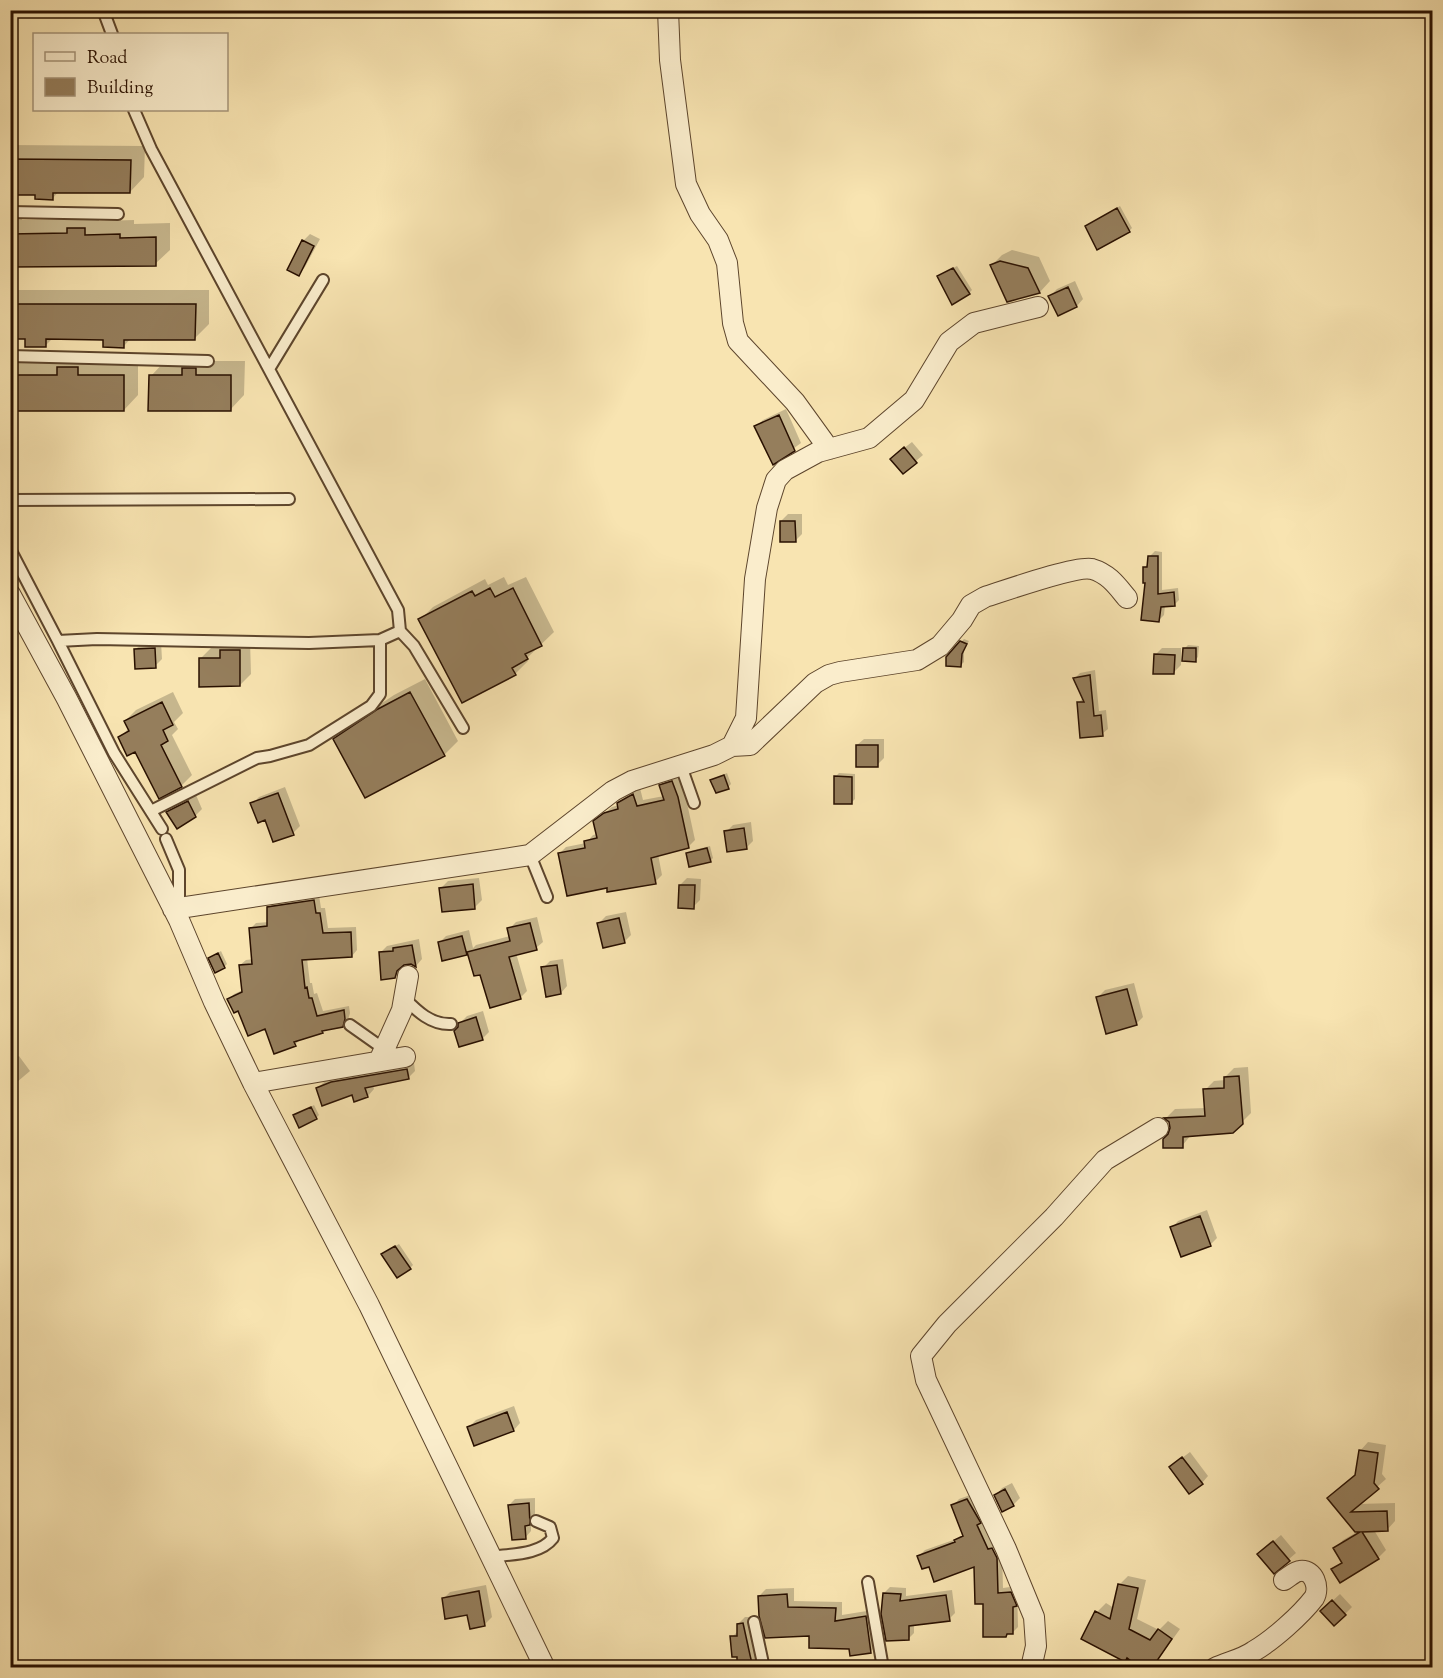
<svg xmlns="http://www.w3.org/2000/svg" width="1443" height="1678" font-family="'Sorts Mill Goudy',serif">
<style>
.shadow{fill:#0003}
.building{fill:#957e5c;stroke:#291000;stroke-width:1.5}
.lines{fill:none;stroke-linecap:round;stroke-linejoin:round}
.service-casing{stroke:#5d452c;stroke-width:14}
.minor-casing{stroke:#5d452c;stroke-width:22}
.service{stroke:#faedcc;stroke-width:10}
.minor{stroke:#faedcc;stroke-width:20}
</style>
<rect width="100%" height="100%" fill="#f8e4b1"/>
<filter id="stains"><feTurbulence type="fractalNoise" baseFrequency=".00333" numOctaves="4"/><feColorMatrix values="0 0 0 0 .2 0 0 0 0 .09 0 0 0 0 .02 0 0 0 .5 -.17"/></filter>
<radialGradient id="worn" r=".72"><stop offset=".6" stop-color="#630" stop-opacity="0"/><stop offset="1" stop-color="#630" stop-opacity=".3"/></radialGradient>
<!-- shadow -->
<path class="shadow" d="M10,145L145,146L144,177L130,192L59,191L53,198L37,193H10Z
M1120,206L1132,228L1129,231L1089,224Z
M22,209V220L78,219L83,214H99V221L134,220V224L170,223V250L155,264L10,266V210Z
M310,234L320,239L305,267L299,274L303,241Z
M1012,250L1039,257L1050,281L1040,292L1008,301L991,266L1002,255Z
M957,266L972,290L969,293L942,274Z
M1075,281L1083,299L1077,306L1059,314L1050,296L1057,289Z
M10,290H209V324L195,338H131L124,346L104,338H53L45,346L26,338H10Z
M10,353L138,361V395L124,410L10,409Z
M198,354H210V361H245L244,395L230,410L151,376L165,361H191Z
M786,409L801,443L774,463L756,427L763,420Z
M912,442L923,455L903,472L899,452Z
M788,514H802V534L795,541L781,521Z
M1155,551L1162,552V590L1178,588L1179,600L1174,605H1165L1164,615L1159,620L1144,568L1149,563L1150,556Z
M504,577L508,585L526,577L554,632L527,658L528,661L515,674L420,620L433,607L485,579L488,585Z
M964,639L969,641L964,650V662L961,665L947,657Z
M232,640H250L251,674L240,685L200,659L211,648H224Z
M161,642L162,659L155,666L135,650L142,643Z
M1188,645L1199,646L1198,657L1195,660L1185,648Z
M1162,648H1181V665L1174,672L1155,655Z
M1095,670L1099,711L1106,710L1108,729L1102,734L1079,702L1084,697L1075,678L1080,673Z
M425,679L458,741L444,755L335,739L349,725L394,695Z
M173,692L183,713L174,722L178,729L172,735L192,775L181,786L120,737L129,728L125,721L136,710Z
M864,739H884V758L877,765L857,745Z
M727,773L731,784L728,787L712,780Z
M839,773L855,774V799L852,802L836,776Z
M678,775L684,789L695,840L688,847L658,854L662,875L655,882L608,886L559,854L566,847L586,843L593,835L598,834L602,815L612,807L619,805L625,797L640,788L643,800L664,796L661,785L668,779Z
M285,787L300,826L293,833L252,804L259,797Z
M196,795L202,809L195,816L168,812L175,805Z
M751,822L753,841L746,848L726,832L733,825Z
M710,846L713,858L710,861L687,854L690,851Z
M479,878L482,900L475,907L441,888L448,881Z
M687,878L701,879L700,900L693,907L680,885Z
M319,895L321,908H325L328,928L356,927L357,950L352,956L307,958L310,983H312L314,994L317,993L323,1011L349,1006L350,1013L348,1020L342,1025L325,1029L322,1032L300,1039L295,1045L239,1009L229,999L234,994L243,990L240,965L246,960L254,959L251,928L256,923L269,922V908L274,902Z
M626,912L631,935L624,942L599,923L606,916Z
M537,917L543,942L536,948L516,953L527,991L520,998L481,973L475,974L469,951L466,954L439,943L446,936L469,930L473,948L476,945L510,936L509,929L516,922Z
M419,939L422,959L416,966L411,963L403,964L402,970L395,977L380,953L387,946Z
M221,951L227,964L224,967L210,958Z
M563,959L567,986L561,993L543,968L550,961Z
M1134,983L1143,1017L1136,1024L1098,997L1105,990Z
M483,1011L489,1032L482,1039L459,1028L460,1023L467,1016Z
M19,1056L30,1071L10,1088V1062Z
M414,1063L415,1071L408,1078L373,1085L374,1089L368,1096L318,1088L325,1081L340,1076Z
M1248,1067L1251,1113L1232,1132L1191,1135L1182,1146L1170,1134L1171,1128L1170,1122L1166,1118L1175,1109L1206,1108L1205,1090L1214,1081L1225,1080V1077L1234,1068Z
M314,1105L319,1115L316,1118L295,1116Z
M1207,1210L1217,1238L1210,1245L1172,1228L1178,1221Z
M399,1244L413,1265L410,1268L386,1251Z
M514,1406L520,1423L514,1430L475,1444L469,1427L476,1420Z
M1368,1442L1386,1445L1382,1474L1386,1479L1358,1504L1395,1503V1521L1387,1530H1374L1386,1550L1378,1558L1333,1570L1342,1561L1335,1549L1343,1540L1357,1532L1329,1498L1357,1474L1360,1451Z
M1190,1452L1208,1476L1202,1483L1178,1461Z
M1012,1483L1020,1498L1013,1505L996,1495L1002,1488Z
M973,1494L1002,1551L1003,1588L1017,1586L1018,1627L1012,1633H1008L1005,1636L984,1602L976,1565H930L919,1556L925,1550L959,1538L964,1534L953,1506L959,1499Z
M535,1498V1518L531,1522V1531L525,1538L509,1505L515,1499Z
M1281,1535L1296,1553L1274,1572L1266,1548Z
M1128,1576L1146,1580L1137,1619L1159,1630L1168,1621L1180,1629L1152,1668L1097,1612L1106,1603L1114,1608L1119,1585Z
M486,1585L492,1617L485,1624L471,1627L468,1613L443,1599L450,1592Z
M890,1587L906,1588V1596L952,1590L955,1613L949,1619L914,1624V1633L908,1639L884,1593Z
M794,1588V1601L842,1602V1615L873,1610L878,1644L871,1651L851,1648L811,1634L759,1596L766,1589Z
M1340,1594L1352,1607L1345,1614L1329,1604Z
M745,1617H749L761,1668H739V1655L732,1637L738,1631V1624Z"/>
<!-- building -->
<path class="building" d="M10,159L131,160L130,193H53V200L35,199V195H10Z
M1117,208L1130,232L1097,250L1085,226Z
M67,228H85V235L120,234V238L156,237V266L10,267V234L67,233Z
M302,240L314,246L299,276L287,270Z
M1000,261L1028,268L1040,293L1007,302L990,265Z
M953,268L970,294L952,305L937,276Z
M1068,287L1077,307L1058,316L1048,296Z
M10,304H196L195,340H124V348L103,347V340L46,339V347H25V339H10Z
M57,367H78V375H124V411H10V375H57Z
M182,368H196V375H231V411H148L149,375H182Z
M779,415L795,451L773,465L754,426Z
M904,447L917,463L903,474L890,459Z
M780,521H795L796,542H780Z
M1148,556H1158V594L1174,592L1175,606L1161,607L1159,622L1141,620L1145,583H1143V567H1147Z
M490,588L495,597L513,588L542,646L525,654L528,659L512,668L516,675L462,703L418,619L472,591L475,596Z
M960,641L967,644L962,654L961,667L946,666V657Z
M155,648L156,668L135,669L134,649Z
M1183,648H1196V662L1182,661Z
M220,650H240V686L199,687V658H220Z
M1154,654L1175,655L1174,674H1153Z
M1090,675L1094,716L1101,715L1103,736L1080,738L1077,702H1084L1073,678Z
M410,692L445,756L365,798L333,739L378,709Z
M162,702L173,725L163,730L168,741L161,745L182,787L159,799L135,752L127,756L118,737L129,731L124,721Z
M856,745H878V767H856Z
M724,775L729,789L716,793L710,780Z
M834,776L852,777V804H834Z
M672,781L678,797L689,848L651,858L656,884L607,892V888L567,896L558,853L585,848L584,841L597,838L593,821L604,813L618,809L617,803L633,794L637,806L664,800L659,785Z
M278,793L294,835L273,842L265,820L258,823L250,803Z
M188,801L196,817L177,829L166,812Z
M744,828L747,849L727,852L724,831Z
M707,848L711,862L689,867L686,853Z
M473,884L475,909L442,912L439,888Z
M679,885H695L694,909L678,908Z
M314,900L316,913H320L323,933L351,932L352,957L302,960L305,988L307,987L309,998H312L317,1016L344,1010L345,1019L343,1027L322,1031L323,1033L294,1042L296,1046L274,1054L265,1029L248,1036L238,1011L234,1013L227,999L242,992L239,965L252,964L249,928L267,926V907Z
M619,918L625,943L603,948L597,923Z
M530,923L537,950L509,957L521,999L490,1008L480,975L474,976L467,952L510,941L507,928Z
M462,936L467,955L442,961L438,942Z
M412,945L416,967L411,964L404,965L397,971L395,978L381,980L379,952L393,951V948Z
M218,953L225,968L215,973L208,958Z
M557,965L561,994L546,997L541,967Z
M1127,989L1137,1025L1106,1034L1096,997Z
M476,1017L483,1040L459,1047L454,1031L458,1027V1023Z
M407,1069L409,1079L365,1088L368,1097L354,1102L352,1095L322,1106L316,1088L331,1082Z
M1239,1076L1243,1124L1233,1133L1183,1137V1148H1163V1139L1168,1134L1170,1128L1169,1122L1164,1118L1205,1116L1203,1089L1224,1088V1077Z
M311,1107L317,1119L299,1128L293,1115Z
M1200,1216L1211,1246L1181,1257L1170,1227Z
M395,1246L411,1269L397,1278L381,1254Z
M507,1412L514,1431L474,1446L467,1427Z
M1359,1450L1378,1453L1374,1483L1379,1489L1351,1512L1387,1511L1388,1531L1362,1532L1379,1559L1340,1583L1331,1569L1342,1563L1333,1548L1360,1532H1355L1327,1498L1355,1475Z
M1182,1457L1203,1484L1189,1494L1169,1467Z
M1005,1489L1014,1506L1002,1512L994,1495Z
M967,1499L981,1523L977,1525L988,1549L992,1548L997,1558L998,1593L1011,1592L1017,1606L1013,1607V1634H1007L1006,1637H983V1604H975L974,1567L934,1582L929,1567L922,1569L917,1556L955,1542L954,1540L963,1536L951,1505Z
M529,1503L530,1525L525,1526L526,1539L512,1540L508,1505Z
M1273,1541L1290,1561L1274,1574L1257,1554Z
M1118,1584L1138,1588L1129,1629L1150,1640L1158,1629L1172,1639L1152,1668H1140L1127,1658L1125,1662L1081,1639L1095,1611L1110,1619Z
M479,1591L485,1626L470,1629L467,1615L445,1619L442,1598Z
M883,1593L901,1594L900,1601L946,1595L950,1621L909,1626V1640L886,1641L881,1614Z
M787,1594L788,1607L836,1608L835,1621L866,1616L871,1653L850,1656L849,1649L809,1648V1636L765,1638L759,1616L758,1596Z
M1332,1600L1346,1615L1334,1626L1320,1611Z
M743,1623L750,1655L753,1668H737V1657H732L730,1636H737V1624Z"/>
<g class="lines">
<defs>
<path id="service" d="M103,10L112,34
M134,110L151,149L398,610L400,631L380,640L309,643L97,639L58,641L114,753L162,829
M10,212L118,214
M10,356L208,361
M269,369L323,280
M10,500L289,499
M10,549L58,641
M400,631L414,646L463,728
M681,766L694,803
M151,811L257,758L270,756L309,745L371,706L380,694V640
M166,839L179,870V907
M530,855L547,897
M404,998C417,1011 431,1025 451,1024
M350,1025L384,1049
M490,1557C511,1554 540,1555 553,1538L550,1527L536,1521
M868,1582L883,1668
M754,1622L764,1668"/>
<path id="minor" d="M668,10L670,60L686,184L700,214L718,240L727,263L733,323L738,341L795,402L829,449
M10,594L67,699L179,920L214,1002L253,1083L369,1305L545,1668
M732,746L750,745L815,683L829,675L840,672L917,660L940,646L962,620L971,605L985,597C1004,591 1077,565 1092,569C1109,574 1117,586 1127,598
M173,909L530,855L613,791L632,781L714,755L732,746L746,718L755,579L767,508L776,480L785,470L818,452L869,438L914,400L949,342L974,323L1038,307
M379,1061L402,1010L408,976
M253,1083L405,1057
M1031,1668L1036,1646L1034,1617L1006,1549L926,1380L921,1356L947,1324L1054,1217L1105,1160L1158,1128
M1215,1668C1228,1662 1243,1659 1254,1651C1273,1640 1301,1615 1314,1598C1320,1588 1314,1569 1300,1571C1295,1571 1289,1577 1284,1580"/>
</defs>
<!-- service casing -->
<use href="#service" class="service-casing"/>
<!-- minor casing -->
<use href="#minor" class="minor-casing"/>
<!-- service -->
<use href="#service" class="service"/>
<!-- minor -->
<use href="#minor" class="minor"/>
</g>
<!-- margin -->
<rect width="1443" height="1678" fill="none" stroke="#f8e4b1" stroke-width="36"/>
<rect x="12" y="12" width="1419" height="1654" fill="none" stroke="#291000" stroke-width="3"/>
<rect x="18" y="18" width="1407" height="1642" fill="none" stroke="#291000" stroke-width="1.5"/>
<!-- legend -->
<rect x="33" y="33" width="195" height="78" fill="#faedcc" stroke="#a6957a" stroke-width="1.5"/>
<rect x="45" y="52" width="30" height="9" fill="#faedcc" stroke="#a6957a" stroke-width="1.5"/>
<text x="87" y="63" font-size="18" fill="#291000">Road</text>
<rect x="45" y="78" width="30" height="18" fill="#957e5c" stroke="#a6957a" stroke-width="1.5"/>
<text x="87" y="93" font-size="18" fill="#291000">Building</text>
<rect width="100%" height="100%" filter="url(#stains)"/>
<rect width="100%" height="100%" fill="url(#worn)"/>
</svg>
